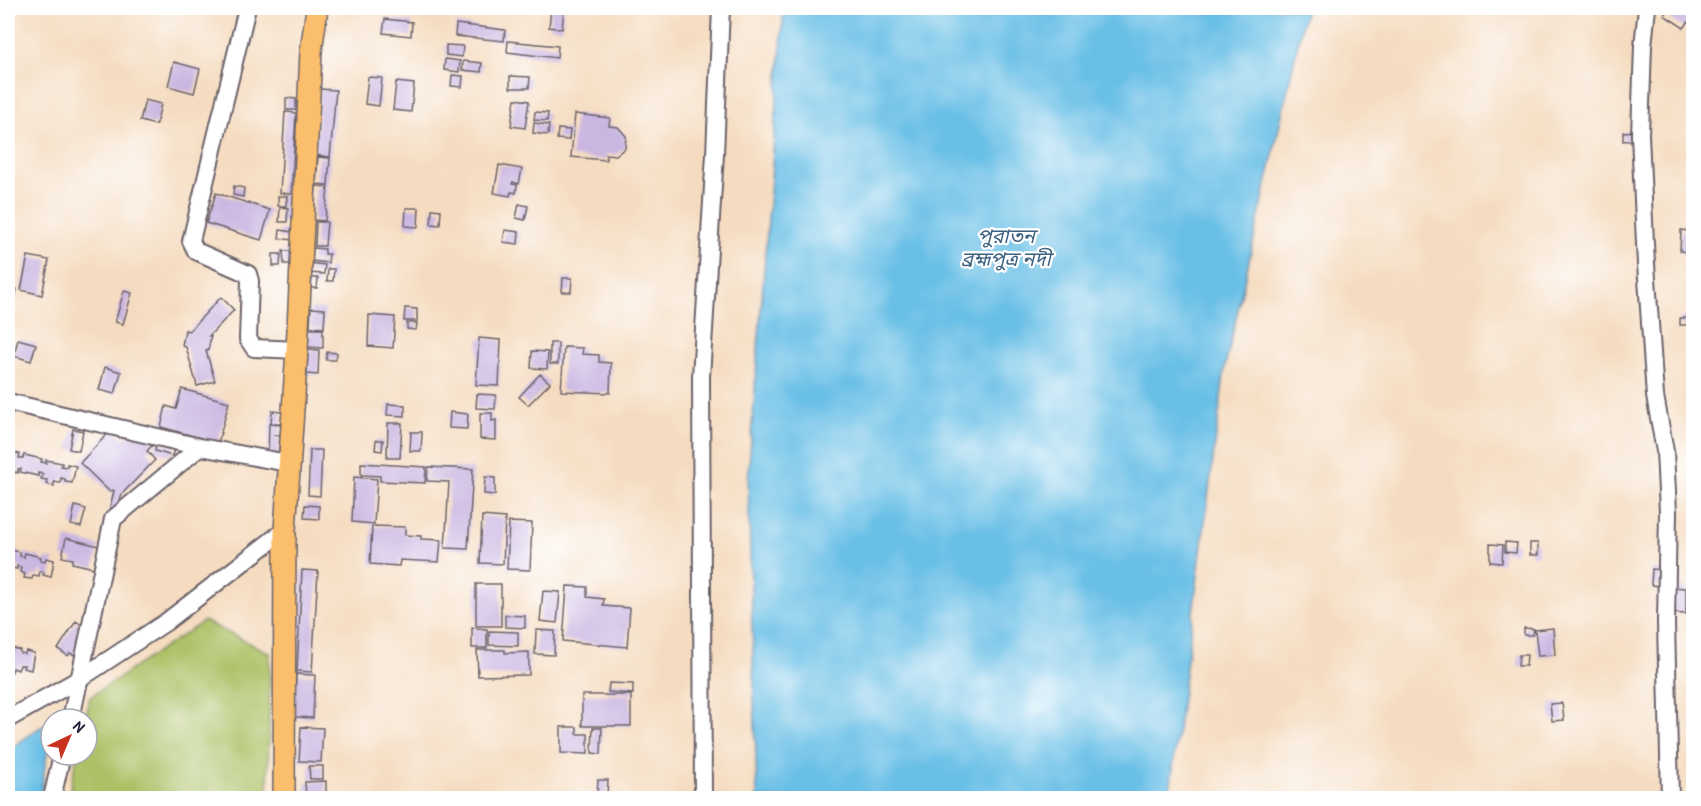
<svg xmlns="http://www.w3.org/2000/svg" width="1701" height="806" font-family="'Patrick Hand','Noto Sans Bengali',sans-serif">
<style>
.green{fill:#abc064;stroke:#667150;stroke-width:1.5}
.water{fill:#69bfe6;stroke:#467090;stroke-width:1.5}
.building{fill:#cab6e1}
.lines{fill:none;stroke-linecap:round;stroke-linejoin:round}
.minor-casing{stroke:#6c636a;stroke-width:20}
.major-casing{stroke:#6c636a;stroke-width:24}
.minor{stroke:#fff;stroke-width:16}
.major{stroke:#fabe6d;stroke-width:21}
.labels{text-anchor:middle;stroke-width:4.5;stroke-linejoin:round;paint-order:stroke}
.water-label{font-size:20px;font-style:italic;fill:#3e617f;stroke:#fff}
</style>
<rect width="100%" height="100%" fill="#fff"/>
<filter id="ink" filterUnits="userSpaceOnUse"><feTurbulence type="fractalNoise" baseFrequency=".0167" numOctaves="2"/><feDisplacementMap in="SourceGraphic" scale="12" xChannelSelector="R" yChannelSelector="G"/><feConvolveMatrix kernelMatrix="1 2 1 2 8 2 1 2 1" color-interpolation-filters="sRGB"/></filter>
<filter id="wash" filterUnits="userSpaceOnUse"><feTurbulence type="fractalNoise" baseFrequency=".008" numOctaves="4" result="noise"/><feDisplacementMap in="SourceGraphic" scale="24" xChannelSelector="R" yChannelSelector="G"/><feGaussianBlur stdDeviation="1.35" result="paint"/><feColorMatrix in="noise" values="0 0 0 0 0 0 0 0 0 0 0 0 0 0 0 0 0 1.4 0 .05"/><feComposite in="paint" operator="in"/></filter>
<g filter="url(#wash)">
<rect width="100%" height="100%" fill="#f5dcc0"/>
<!-- green -->
<path class="green" d="M204,621L270,653L268,798H68L77,755H87V719H85L90,697Z"/>
<!-- water -->
<path class="water" d="M784,8H1306L1225,367L1169,798H757L748,480Z
M49,724L51,730L40,798H8V751L39,728Z"/>
<g id="blocks">
<!-- building -->
<path class="building" d="M551,8H564L562,29L549,27Z
M1669,8H1694V14L1684,28L1664,15Z
M385,19L412,22L411,36L383,33Z
M456,24L505,30L504,41L455,36Z
M508,41L558,46L557,58L507,52Z
M446,45L463,46L462,57L446,55Z
M445,59L460,61L459,72L444,70Z
M463,61L482,63L481,72L462,70Z
M174,62L200,69L194,93L168,86Z
M452,75L463,76L462,87L451,86Z
M510,76L530,77L529,88H510Z
M368,77L382,78L379,106L365,104Z
M396,82L414,84L411,112L393,110Z
M320,89L336,90L330,157L315,155Z
M286,98L296,99V110H286Z
M515,99L529,101L525,128L511,126Z
M145,100L161,104L156,125L140,121Z
M285,112L296,113L291,194L280,193Z
M535,112L548,113L547,121L534,120Z
M575,114L610,118L609,126L618,127L626,136L625,148L616,155L606,154V160L571,157Z
M534,123L549,125L548,135L533,133Z
M558,129L570,130L569,140L557,139Z
M1635,131V140L1623,141V132Z
M318,157L330,158L328,185L316,184Z
M499,165L522,169L519,184L513,182L512,184L517,185L516,193L511,192L510,196L494,193Z
M234,186L244,188L243,197L233,195Z
M316,186L328,187L325,221L313,220Z
M216,193L270,210L261,240L206,223Z
M278,196H287L286,206H278Z
M519,204L528,206L525,220L516,218Z
M280,207L288,208L287,222H279Z
M406,208H419L418,227L405,226Z
M432,209L441,210L440,225L431,224Z
M316,222H327L325,246H315Z
M280,230L293,232L292,240L279,238Z
M505,230L519,232L518,244L503,242Z
M1681,230L1688,231L1687,252L1680,251Z
M1690,232H1694V251L1689,250Z
M313,248L325,249V254H329L328,263L312,261Z
M283,251H291L292,264H284Z
M273,254H281L280,266H273Z
M28,256L49,260L42,295L21,290Z
M309,263L325,265L324,274L308,273Z
M328,269H334L333,281H327Z
M312,278H318L317,288H311Z
M563,278H572L571,292H562Z
M8,287L17,289L8,324Z
M124,291L132,293L123,324L115,322Z
M221,297L234,310L209,336H211L208,351H206L215,381L197,386L186,347L182,346L185,330L189,331Z
M311,308L325,309L324,328L310,327Z
M405,308L417,309V321H404Z
M369,315L395,317L393,348L368,346Z
M1680,318H1690V325H1680Z
M407,323H417L416,330L407,329Z
M309,329H323V348L308,347Z
M479,338L501,340L499,386L476,385Z
M18,339L36,344L31,361L14,356Z
M550,343H558V364H550Z
M564,347L583,348L582,354L599,355V362L611,363L610,393L561,391Z
M308,349L319,350L318,375L307,374Z
M532,351L548,352L547,369L531,368Z
M327,352L337,353L336,360H326Z
M105,367L121,372L115,394L99,390Z
M540,374L550,383L528,405L519,397Z
M182,389L229,402L218,443L161,427L166,406L176,409Z
M477,394L496,395L495,409L476,408Z
M388,404L405,405V416L387,415Z
M272,411L282,412L281,424L271,423Z
M450,412L468,414L467,429L449,428Z
M480,413H492V421L496,420V440L480,439Z
M388,423H402L400,458H387Z
M269,424L281,425L280,435H273L280,436L278,459L268,458Z
M113,428L124,439L130,432L157,440L147,451L155,460L122,494L117,510L110,508L114,491L113,490L110,492L80,463Z
M73,429L83,431L79,451L69,449Z
M411,432H422L421,451H410Z
M376,440H383L382,451L375,450Z
M157,441L175,445L172,456L155,451Z
M310,450H322L320,496L308,495Z
M8,452L20,454L19,458H23L24,455L42,459L41,462L46,463V460L62,463L61,466L67,467V464L76,466L72,483L65,482V479L61,478L60,483L54,482V486L46,484L47,480L41,479L43,474L38,473V476L20,472L21,469H18V473L15,472L11,480L8,479Z
M361,463L426,467L425,483L380,481V476L361,475Z
M428,467L473,469L468,549L445,548L449,482L427,481Z
M354,477L377,479L374,524L352,522Z
M485,477L495,478V495L484,494Z
M305,505L319,506V519L304,518Z
M75,506L86,509L81,527L71,525Z
M482,516L505,518L503,564L480,563Z
M509,522L532,523L530,570L507,569Z
M372,526L405,527V535L421,536V539L441,540L439,562L400,560L399,566L370,564Z
M66,538L99,546L94,568L72,563L73,559L62,557Z
M1505,542L1517,543L1516,553L1505,552Z
M1530,543H1538V555H1530Z
M1490,544L1503,545L1502,563L1490,562Z
M8,549L20,552V556L24,557L25,553L41,557L40,560L45,561L46,558L54,560L51,577L43,575L44,572L40,571L39,576L33,575L32,579L24,578L25,574L20,572L21,567L17,566V569L8,567Z
M1652,569L1661,570L1660,586L1651,585Z
M302,570L318,571L312,672L297,671Z
M476,584H501V626H476Z
M567,586L587,587V597L604,599L603,606L630,608L627,647L563,641Z
M1669,587L1686,588V614L1668,613Z
M543,591L560,592L557,623L540,621Z
M1688,604H1694V614H1687Z
M505,615L525,616V628L505,627Z
M76,621L86,628L78,640L82,643L74,655L70,653L68,656L58,649Z
M472,628L487,629V648H472Z
M1524,628L1534,629L1533,635H1524Z
M1553,628L1555,655L1538,656L1535,630Z
M536,630L555,631L554,655L535,654Z
M489,631L518,632V646L489,645Z
M8,647L20,650V653L25,654L26,651L34,653L31,670L23,668L24,665H20L18,670L13,668L12,672H8Z
M477,650H505V653L529,652V675L478,676Z
M1519,655H1527L1526,666H1518Z
M296,674L315,675L313,718L294,717Z
M609,683L633,684V694L608,692Z
M582,695H631V726H582Z
M1562,703L1564,720L1552,721L1550,704Z
M301,727L323,728L321,762L299,761Z
M561,727H577V734H588V754L561,753Z
M593,728H602L601,754L592,753Z
M309,766H323V779H310Z
M598,780H608L607,795L597,794Z
M326,781V797H306L305,782Z"/>
</g>
</g>
<g filter="url(#ink)">
<use href="#blocks" fill-opacity="0" stroke="#6c636a" stroke-width="1.5"/>
<g class="lines">
<defs>
<path id="minor" d="M247,8L191,241L196,251L248,274L250,281L248,339L254,348L297,350
M1647,8L1643,46L1640,135L1646,264L1655,396L1665,451L1668,512L1666,622L1670,798
M8,402L200,447L288,463
M8,719L81,678L166,622L285,530
M71,719L113,519L200,447
M52,798L62,755
M703,798L701,377L715,154L721,8"/>
<path id="major" d="M284,798L285,530L297,350L311,52L317,8"/>
</defs>
<!-- minor casing -->
<use href="#minor" class="minor-casing"/>
<!-- major casing -->
<use href="#major" class="major-casing"/>
<!-- minor -->
<use href="#minor" class="minor"/>
<!-- major -->
<use href="#major" class="major"/>
</g>
</g>
<g class="labels">
<!-- water labels -->
<g class="water-label">
<text x="1006" y="243">পুরাতন<tspan x="1006" dy="23">ব্রহ্মপুত্র নদী</tspan></text>
</g>
</g>
<!-- margin -->
<rect width="1701" height="806" fill="none" stroke="#fff" stroke-width="30"/>
<!-- north arrow -->
<g transform="translate(69 737) rotate(44)"><circle r="28" fill="#ffffff" stroke="#a7a7b1" stroke-width="1.5"/>
<path d="M0-4.5L10 22L0 15L-10 22Z" fill="#c8321e"/>
<text y="-9" font-size="16" font-weight="bold" text-anchor="middle" fill="#22223b">N</text>
</g>
</svg>
